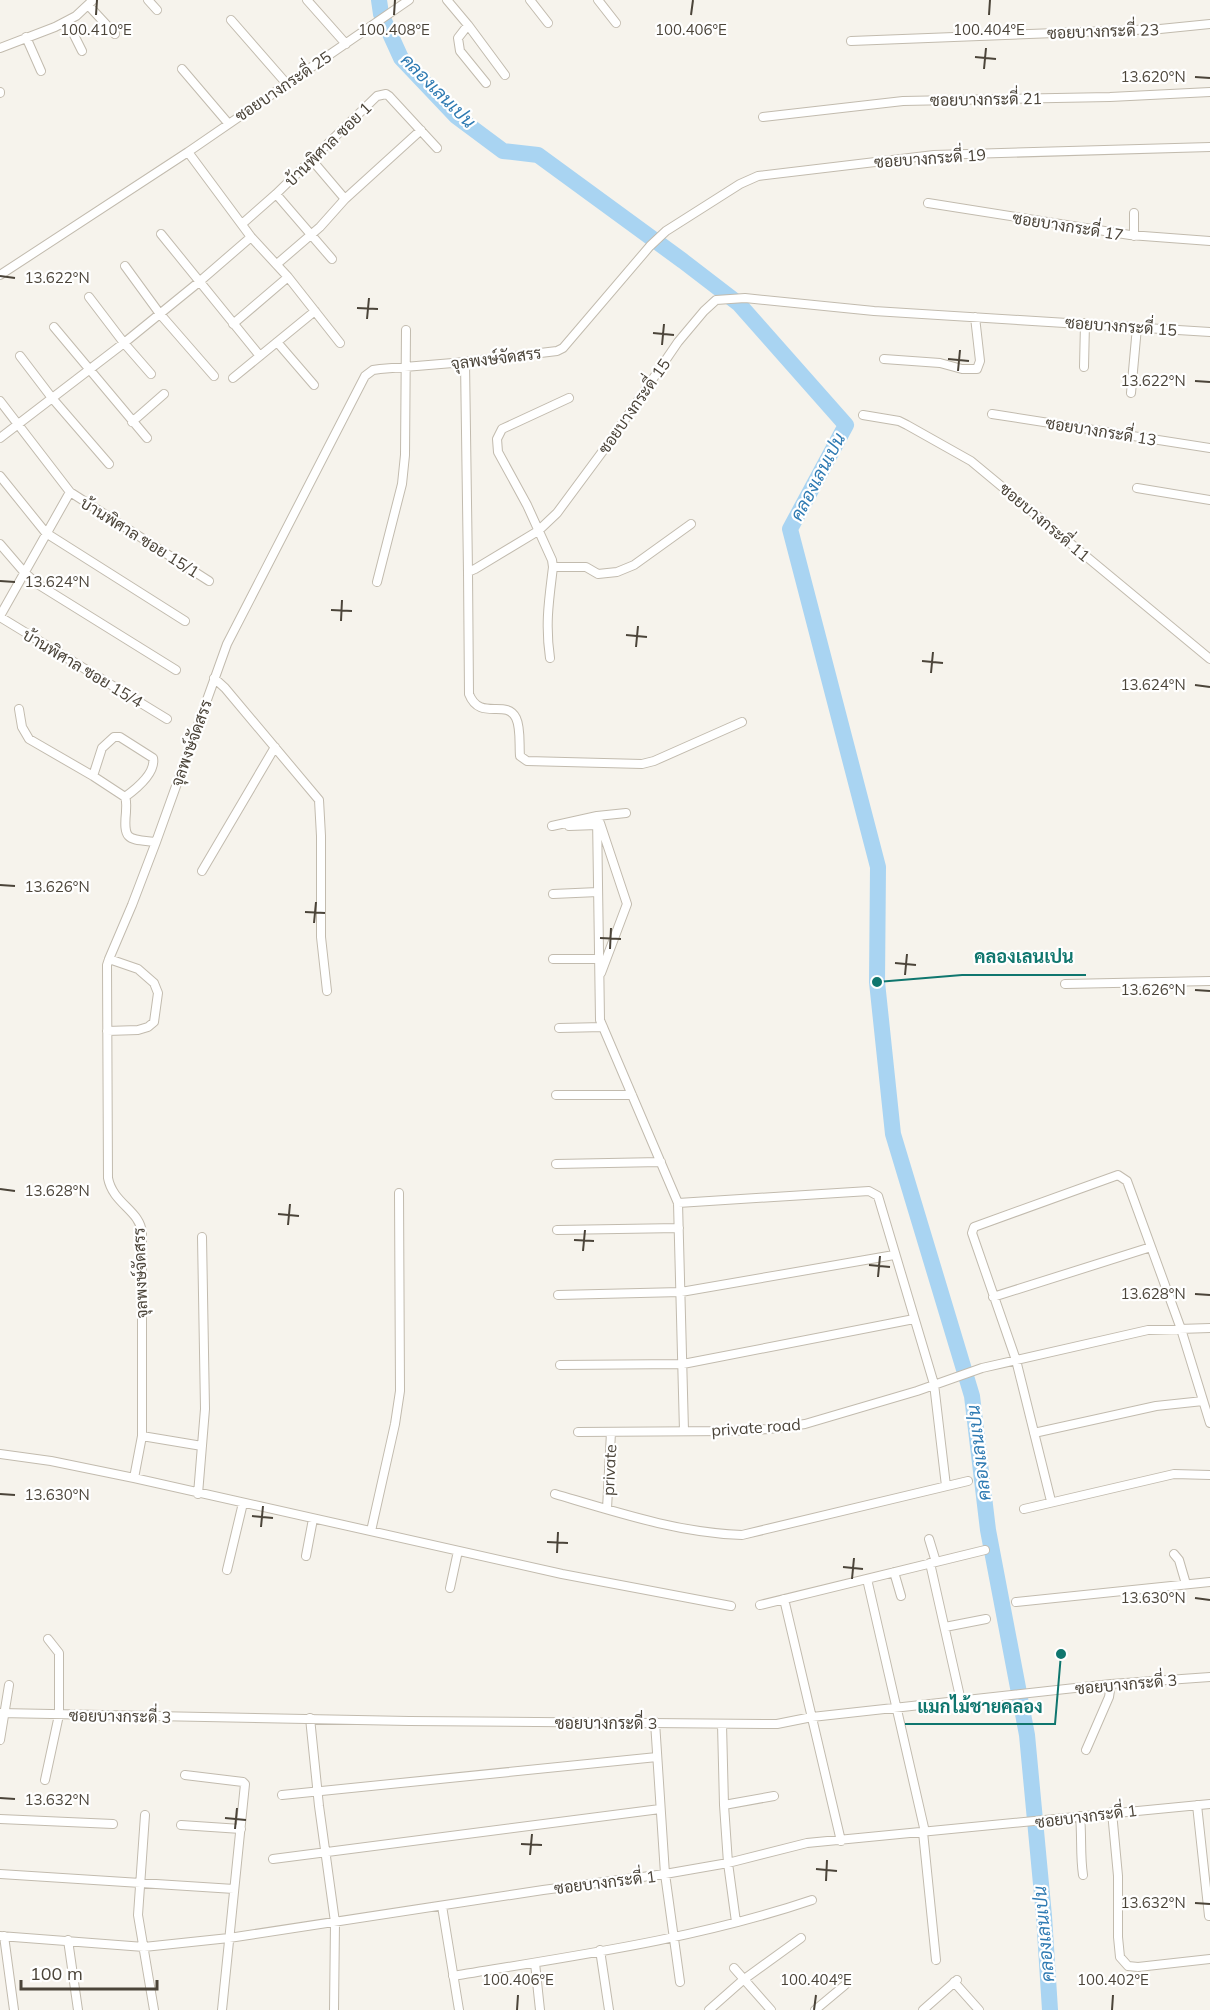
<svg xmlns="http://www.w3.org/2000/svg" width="1210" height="2010" font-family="Mulish,Sarabun,sans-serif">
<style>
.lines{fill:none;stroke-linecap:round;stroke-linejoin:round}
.river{stroke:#a9d4f2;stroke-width:16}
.street-casing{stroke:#c2bbae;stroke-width:10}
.street{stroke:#fff;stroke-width:8}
.ticks{fill:none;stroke:#4b4439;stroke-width:2}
.labels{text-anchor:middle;stroke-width:4.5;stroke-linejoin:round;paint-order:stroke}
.street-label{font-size:16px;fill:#4b4439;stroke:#fff}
.water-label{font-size:18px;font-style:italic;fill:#2e7ab2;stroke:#fff}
.ticks-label{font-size:15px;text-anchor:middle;fill:#4b4439;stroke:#fff;stroke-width:4.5;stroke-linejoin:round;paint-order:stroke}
.leader{fill:none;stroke:#0f766e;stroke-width:2}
.callout-dot{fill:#0f766e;stroke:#fff;stroke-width:2}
.callout-label{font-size:18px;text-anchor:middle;font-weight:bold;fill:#0f766e;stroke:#fff;stroke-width:4.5;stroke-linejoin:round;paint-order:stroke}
</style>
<rect width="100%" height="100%" fill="#f6f3ec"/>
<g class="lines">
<!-- river -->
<path class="river" d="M379,0L381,14L401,58L456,116L503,151L538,155L683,261L739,304L846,425L790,529L878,867L877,982L893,1134L972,1396L988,1530L1027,1735L1044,1916L1050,2010"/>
<defs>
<path id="street" d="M148,0L157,10
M307,0L346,44
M447,0L468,25L505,75
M530,0L548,23
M598,0L616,23
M88,5L115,34
M231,20L286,83
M67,21L82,51
M468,25L458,38L460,51L486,83
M26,37L41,71
M851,41L1160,29L1210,24
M0,48L55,27L76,16L93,0
M182,69L228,123
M0,92V93
M763,117L903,101L1110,97L1210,92
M188,152L251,237L288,277L340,343
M311,159L345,199
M276,194L332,259
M928,203L1130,235L1210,241
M242,224L276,194L377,96L386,94L389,96L437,148
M161,234L260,356
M1134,236V213
M277,264L320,227L345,199L421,130
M125,266L160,314L214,376
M0,275L188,152L409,0
M89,297L124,343L151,374
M233,324L288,277
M54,327L147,438
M277,342L314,385
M20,356L52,398L109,464
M884,359L940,363L962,369H977L980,361L975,317
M465,362L468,572L475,569L538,531L557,513L611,440L678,342L704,311L716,300L745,298L874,311L1210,332
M1084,367L1085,323
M233,378L315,311
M1131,393L1137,327
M0,401L70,492L209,581
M992,414L1210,448
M863,415L899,421L907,425L971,461L1210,659
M132,422L164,394
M0,438L124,343L199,282L251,237
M0,476L46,533L185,621
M1137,488L1210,500
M0,544L24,572L36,583L176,670
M553,567H586L598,574L617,572L634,565L691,524
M468,572L469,694C480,722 506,698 516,718C521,728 519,745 520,756L527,761L642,764L654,761L742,722
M377,582L402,484L405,455L406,330
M0,616L70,492
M0,617L167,719
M550,658C545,624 549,600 553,567L552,560L527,505L498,452L497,439L502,429L569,398
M214,678L225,688L319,800L321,836V937L327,991
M19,709L22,727L29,739L93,776L125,797C127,802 126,806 126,812C123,842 129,839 156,842
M93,776L102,748L114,737H120L153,758C156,773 136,789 125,797
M597,816L600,1020L678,1203L684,1431
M600,823L627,904L601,973
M552,826L597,816L626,813
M569,826L597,825
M202,871L275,747
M553,894L598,892
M553,959H599
M1065,984L1210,981
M559,1028L603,1027
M107,1031L138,1030L148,1027L154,1022L158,993L154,983L138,969L109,959
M556,1095H632
M556,1164L661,1162
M678,1203L869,1191L878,1196L934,1384L946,1486
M557,1230L679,1228
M558,1295L681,1292L894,1255
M993,1297L1151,1247
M560,1365L683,1364L914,1319
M578,1432L731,1431L769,1429L805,1424L917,1391L982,1368L1148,1330L1210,1328
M1034,1433L1156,1406L1203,1401
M142,1436L202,1446
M0,1454L51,1461L134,1478L562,1574L731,1606
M134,1478L142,1436V1233C140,1210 113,1204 108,1178L107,965L109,959L132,905L156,842L227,644L365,376L373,370L380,369L465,362L557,351L563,348L650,246L666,231L740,184L758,176L934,155L1210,147
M198,1494L205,1409L202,1237
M555,1494C616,1512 679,1533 742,1535L968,1481
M1051,1501L1016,1360L972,1233L974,1227L1118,1175L1127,1181L1181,1329L1210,1423
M607,1509L611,1432
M1024,1509L1174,1474L1210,1475
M371,1531L395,1424L400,1391L399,1193
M929,1539L936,1562
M1174,1554L1179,1560L1186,1584
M306,1556L313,1519
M930,1563L961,1701
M227,1570L243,1503
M894,1572L901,1596
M867,1579L925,1832
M450,1588L458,1551
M784,1599L841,1841
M1016,1602L1210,1582
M760,1605L985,1550
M945,1627L986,1619
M0,1713L409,1721L777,1724L812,1717L1111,1684L1210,1677
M310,1718L319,1806L335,1922L334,2010
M655,1722L665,1874L680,1982
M722,1724L724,1805L728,1863L736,1922
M0,1740L9,1685
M1086,1750L1109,1697L1111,1684
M185,1775L243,1782L245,1784L222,2010
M45,1780L59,1715V1653L48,1639
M282,1795L657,1757
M724,1805L774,1796
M1197,1805L1209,1916
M1112,1812L1118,1876V1937L1120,1957L1128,1966L1138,1967L1210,1959
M145,1815L138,1915L154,2010
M1080,1816C1082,1836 1080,1855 1083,1875
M0,1819L113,1824
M181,1825L241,1829
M923,1832L936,1960
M273,1859L660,1809
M0,1874L234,1889
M442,1906L459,2010
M0,1936L144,1947L229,1938L543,1890L665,1874L728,1863L807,1843L1210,1804
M4,1936L14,2010
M68,1940L78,2010
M600,1950L609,2010
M535,1963L540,2010
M734,1968L771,2010
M453,1976C573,1956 697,1939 812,1900
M954,1982L979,2010
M709,2010L743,1980L801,1938
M815,2010L845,1985
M923,2010L957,1980"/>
</defs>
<!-- street casing -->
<use href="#street" class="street-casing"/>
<!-- street -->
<use href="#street" class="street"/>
</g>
<!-- ticks -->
<path class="ticks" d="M96,15L97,0M394,15L395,0M691,15L693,0M989,15L990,0M975,57L996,59M984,69L986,48M1195,77L1210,78M0,276L15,278M357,308L378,309M367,319L369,298M653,333L674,335M662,345L664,324M948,359L969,361M958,371L960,350M1195,381L1210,382M0,581L15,582M331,610L352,611M341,621L342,600M626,635L647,637M636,647L638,626M922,661L943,663M931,673L933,652M1195,685L1210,687M0,885L15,886M305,912L325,913M314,923L316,902M600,938L621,939M610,949L611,928M895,963L916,965M905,975L907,954M1195,990L1210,991M0,1189L15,1191M278,1214L299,1216M288,1225L290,1204M574,1240L594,1241M583,1251L585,1230M869,1265L890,1267M878,1277L880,1256M1195,1294L1210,1295M0,1494L15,1495M252,1516L273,1518M261,1527L263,1506M547,1542L568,1543M557,1553L558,1532M843,1567L863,1569M852,1579L854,1558M1195,1598L1210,1600M0,1798L15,1799M225,1818L246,1820M235,1829L237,1808M521,1844L542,1845M530,1855L532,1834M816,1869L837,1871M826,1881L827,1860M1195,1903L1210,1904M517,2010L518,1995M814,2010L816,1995M1112,2010L1113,1995"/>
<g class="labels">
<!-- street labels -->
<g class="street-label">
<text transform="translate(1103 31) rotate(-2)" y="6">ซอยบางกระดี่ 23</text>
<text transform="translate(283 86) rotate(-34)" y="6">ซอยบางกระดี่ 25</text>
<text transform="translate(986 99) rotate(-1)" y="6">ซอยบางกระดี่ 21</text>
<text transform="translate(328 144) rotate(-44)" y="6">บ้านพิศาล ซอย 1</text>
<text transform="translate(930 158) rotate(-4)" y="6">ซอยบางกระดี่ 19</text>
<text transform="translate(1068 226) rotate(9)" y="6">ซอยบางกระดี่ 17</text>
<text transform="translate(1121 326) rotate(4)" y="6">ซอยบางกระดี่ 15</text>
<text transform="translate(496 358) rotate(-7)" y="6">จุลพงษ์จัดสรร</text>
<text transform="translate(634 406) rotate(-55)" y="6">ซอยบางกระดี่ 15</text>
<text transform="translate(1101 431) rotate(9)" y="6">ซอยบางกระดี่ 13</text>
<text transform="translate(1045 522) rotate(40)" y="6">ซอยบางกระดี่ 11</text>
<text transform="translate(140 537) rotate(32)" y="6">บ้านพิศาล ซอย 15/1</text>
<text transform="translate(83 668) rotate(31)" y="6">บ้านพิศาล ซอย 15/4</text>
<text transform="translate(191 743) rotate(-70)" y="6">จุลพงษ์จัดสรร</text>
<text transform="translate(140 1273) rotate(-92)" y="6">จุลพงษ์จัดสรร</text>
<text transform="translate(756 1427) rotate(-4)" y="6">private road</text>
<text transform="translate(609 1470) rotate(-87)" y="6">private</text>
<text transform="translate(1126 1684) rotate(-5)" y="6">ซอยบางกระดี่ 3</text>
<text transform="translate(120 1716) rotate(1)" y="6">ซอยบางกระดี่ 3</text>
<text x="606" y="1729">ซอยบางกระดี่ 3</text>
<text transform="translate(1086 1816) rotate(-7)" y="6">ซอยบางกระดี่ 1</text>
<text transform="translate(605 1882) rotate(-7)" y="6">ซอยบางกระดี่ 1</text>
</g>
<!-- water labels -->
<g class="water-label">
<text transform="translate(438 91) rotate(45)" y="6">คลองเลนเปน</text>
<text transform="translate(818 477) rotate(-62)" y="6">คลองเลนเปน</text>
<text transform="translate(979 1453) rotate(-97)" y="6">คลองเลนเปน</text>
<text transform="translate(1044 1934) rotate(-95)" y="6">คลองเลนเปน</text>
</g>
</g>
<g class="ticks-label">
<text x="96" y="35">100.410°E</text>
<text x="394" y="35">100.408°E</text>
<text x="691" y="35">100.406°E</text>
<text x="989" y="35">100.404°E</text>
<text x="1153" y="82">13.620°N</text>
<text x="57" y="283">13.622°N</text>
<text x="1153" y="386">13.622°N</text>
<text x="57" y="587">13.624°N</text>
<text x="1153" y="690">13.624°N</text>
<text x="57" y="892">13.626°N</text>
<text x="1153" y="995">13.626°N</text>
<text x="57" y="1196">13.628°N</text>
<text x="1153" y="1299">13.628°N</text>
<text x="57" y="1500">13.630°N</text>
<text x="1153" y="1603">13.630°N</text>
<text x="57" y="1805">13.632°N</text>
<text x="1153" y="1908">13.632°N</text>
<text x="518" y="1985">100.406°E</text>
<text x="816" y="1985">100.404°E</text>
<text x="1113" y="1985">100.402°E</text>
</g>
<!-- callouts -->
<path class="leader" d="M877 982L962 975H1086M1061 1654L1055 1724H905"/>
<g class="callout-dot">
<circle cx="877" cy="982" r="6"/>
<circle cx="1061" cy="1654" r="6"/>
</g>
<g class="callout-label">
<text x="1024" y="963">คลองเลนเปน</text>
<text x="980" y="1713">แมกไม้ชายคลอง</text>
</g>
<!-- scale -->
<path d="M21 1980v9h136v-9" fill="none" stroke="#4b4439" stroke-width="3"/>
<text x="30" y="1980" font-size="18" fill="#4b4439" stroke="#ffffff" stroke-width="4.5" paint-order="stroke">100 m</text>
</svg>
